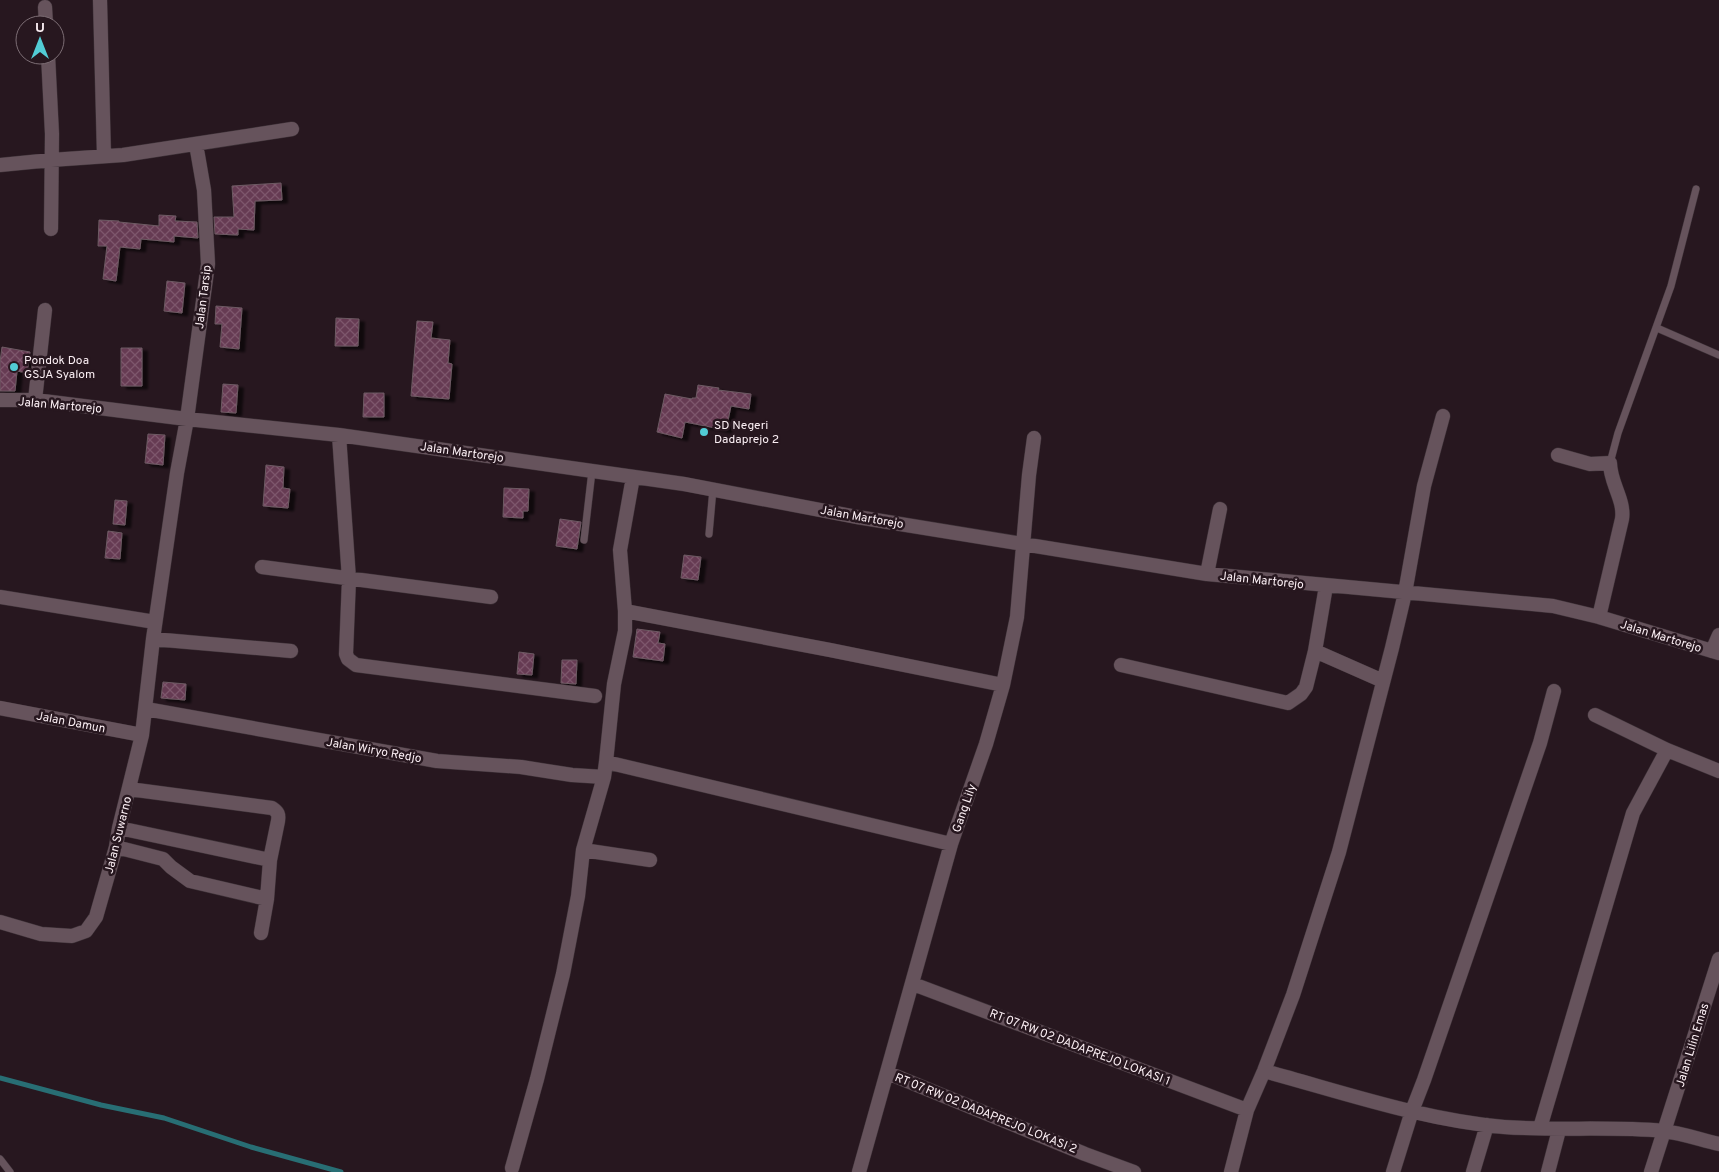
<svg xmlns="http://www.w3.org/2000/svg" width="1719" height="1172" font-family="Overpass,sans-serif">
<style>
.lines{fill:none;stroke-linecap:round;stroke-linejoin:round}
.stream{stroke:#286e74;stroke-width:5}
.building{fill:url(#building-cross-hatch);stroke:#6d5a63;filter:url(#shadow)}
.lane-casing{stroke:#3e3238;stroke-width:8}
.street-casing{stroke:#3e3238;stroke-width:15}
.lane{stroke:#66535c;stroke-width:7}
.street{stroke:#66535c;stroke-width:14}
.poi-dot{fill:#52ccd5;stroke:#27171f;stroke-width:2}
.labels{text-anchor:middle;stroke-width:5;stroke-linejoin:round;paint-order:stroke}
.street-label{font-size:12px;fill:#fbeff4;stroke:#27171f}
.poi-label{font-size:12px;fill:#fbeff4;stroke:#27171f;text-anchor:start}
</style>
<defs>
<pattern id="building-cross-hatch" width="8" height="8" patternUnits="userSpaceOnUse" patternTransform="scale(1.25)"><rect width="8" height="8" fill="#663a52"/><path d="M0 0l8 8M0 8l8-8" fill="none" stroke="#7d576c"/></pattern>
<filter id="shadow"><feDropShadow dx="5.5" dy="3" stdDeviation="1" flood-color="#0009"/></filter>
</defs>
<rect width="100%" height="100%" fill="#27171f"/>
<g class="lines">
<!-- stream -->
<path class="stream" d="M0,1078L101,1105L164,1118L251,1147L341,1172"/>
</g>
<!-- building -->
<path class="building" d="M281,183L282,200L255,201L254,230L238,229V235L215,234L214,217H234L232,186Z
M159,215L176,216L175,221L197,222L198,238L174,236V242L141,239L140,249L120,247L116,281L103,279L107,246H98L99,220L119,221V222L159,226Z
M167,281L185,283L182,313L164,311Z
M216,306L242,308L239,349L220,347L222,324H215Z
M336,318L359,319L358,346H335Z
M417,321L433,322L431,338L450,340L448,363L452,364L449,399L411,396Z
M2,347L30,352L27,373L17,371L15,391H0V362Z
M121,348H142V386H121Z
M223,384L238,385L236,413L221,412Z
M698,385L719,388L718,390L751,394L749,409L731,406L726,430L685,422L682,438L657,432L665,394L692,399V398H696Z
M364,393H384V417H363Z
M148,434L165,435L163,465L145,463Z
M266,465L284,467L283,488L290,489L288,508L263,506Z
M504,488L529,489L528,511H523V518L503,517Z
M115,500L127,501L125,525L113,524Z
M560,519L581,522L577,549L556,546Z
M108,531L122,533L120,559L105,558Z
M684,555L701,557L698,580L681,578Z
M637,629L660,632L658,643L665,644L663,661L633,657Z
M519,652L534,654L532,675L517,674Z
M562,660H577L576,684L561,683Z
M163,682L186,684L185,700L161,698Z"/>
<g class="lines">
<defs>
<path id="lane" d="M1657,328L1719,355
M1610,463L1618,433L1671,286L1696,189
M709,534L713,489
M584,540L592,471
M0,1159L10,1172"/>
<path id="street" d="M100,0L104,156
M45,7L46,25
M48,55L52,134L51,229
M0,165L51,160L123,155L292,129
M0,400H35L187,419L339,435L684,484L857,517L1207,574L1553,606L1599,617L1719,653
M35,400L45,310
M339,435L349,579L346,654L348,659L356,665L595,696
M1558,455L1590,464L1610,463C1610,483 1625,500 1622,519L1599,617
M262,567L491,597
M1207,574L1220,509
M0,597L155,622
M625,611L830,650L1003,685
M153,639L291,651
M1315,651L1383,681
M1712,651L1719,635
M1121,665L1288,703L1301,694L1306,687L1315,651L1326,586
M0,708L142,735
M146,709L437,761L521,767L572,775L604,777
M1595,715L1667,750L1719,771
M606,762L951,844
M129,789L272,808C278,812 279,814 278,821L270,860L267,899L261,933
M119,828L270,860
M116,847L163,859L171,867L190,881L267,899
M583,850L650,860
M0,922L41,934L72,936L86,931L96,917L116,847L119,828L142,735L153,639L177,473L187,419L208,264L204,190L196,144
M913,984L1247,1110
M1264,1071C1342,1092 1423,1120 1504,1127C1557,1131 1611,1126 1663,1131C1682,1133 1701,1140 1719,1144
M888,1073L1085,1154L1134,1172
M1540,1128L1633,813L1667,750
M512,1168L537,1079L563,974L578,896L583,850L604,777L606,762L614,684L625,631V611L620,550L633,477
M859,1172L951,844L986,744L1003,685L1017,617L1029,475L1034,438
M1231,1172L1247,1110L1264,1071L1293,995L1339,852L1392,648L1405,593L1424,486L1443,416
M1393,1172L1412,1111L1424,1080L1540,743L1554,691
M1473,1172L1487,1125
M1548,1172L1559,1130
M1651,1172L1719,959"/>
</defs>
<!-- lane casing -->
<use href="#lane" class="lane-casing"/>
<!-- street casing -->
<use href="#street" class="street-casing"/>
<!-- lane -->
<use href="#lane" class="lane"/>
<!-- street -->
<use href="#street" class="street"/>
</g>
<!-- markers -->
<g class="poi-dot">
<circle cx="14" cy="367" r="5"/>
<circle cx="704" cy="432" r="5"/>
</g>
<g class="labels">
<!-- street labels -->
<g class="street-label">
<text transform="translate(203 297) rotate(-83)" y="4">Jalan Tarsip</text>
<text transform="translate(60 405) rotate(5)" y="4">Jalan Martorejo</text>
<text transform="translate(462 452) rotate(8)" y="4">Jalan Martorejo</text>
<text transform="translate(862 517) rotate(10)" y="4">Jalan Martorejo</text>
<text transform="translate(1262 580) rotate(6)" y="4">Jalan Martorejo</text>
<text transform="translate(1661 636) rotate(17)" y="4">Jalan Martorejo</text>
<text transform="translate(71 722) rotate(11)" y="4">Jalan Damun</text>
<text transform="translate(374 750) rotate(10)" y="4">Jalan Wiryo Redjo</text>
<text transform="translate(964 808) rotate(-71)" y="4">Gang Lily</text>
<text transform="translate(118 835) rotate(-76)" y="4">Jalan Suwarno</text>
<text transform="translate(1692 1045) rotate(-73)" y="4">Jalan Lilin Emas</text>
<text transform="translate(1080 1047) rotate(21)" y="4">RT 07 RW 02 DADAPREJO LOKASI 1</text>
<text transform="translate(986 1113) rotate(22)" y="4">RT 07 RW 02 DADAPREJO LOKASI 2</text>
</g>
<!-- poi labels -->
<g class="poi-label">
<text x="24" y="364">Pondok Doa<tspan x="24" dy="14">GSJA Syalom</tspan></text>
<text x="714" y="429">SD Negeri<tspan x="714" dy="14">Dadaprejo 2</tspan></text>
</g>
</g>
<!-- north arrow -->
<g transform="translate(40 40)"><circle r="24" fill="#27171f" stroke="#7c6d74"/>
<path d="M0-4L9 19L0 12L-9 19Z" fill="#52ccd5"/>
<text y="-8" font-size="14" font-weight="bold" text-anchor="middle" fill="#fbeff4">U</text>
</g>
</svg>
